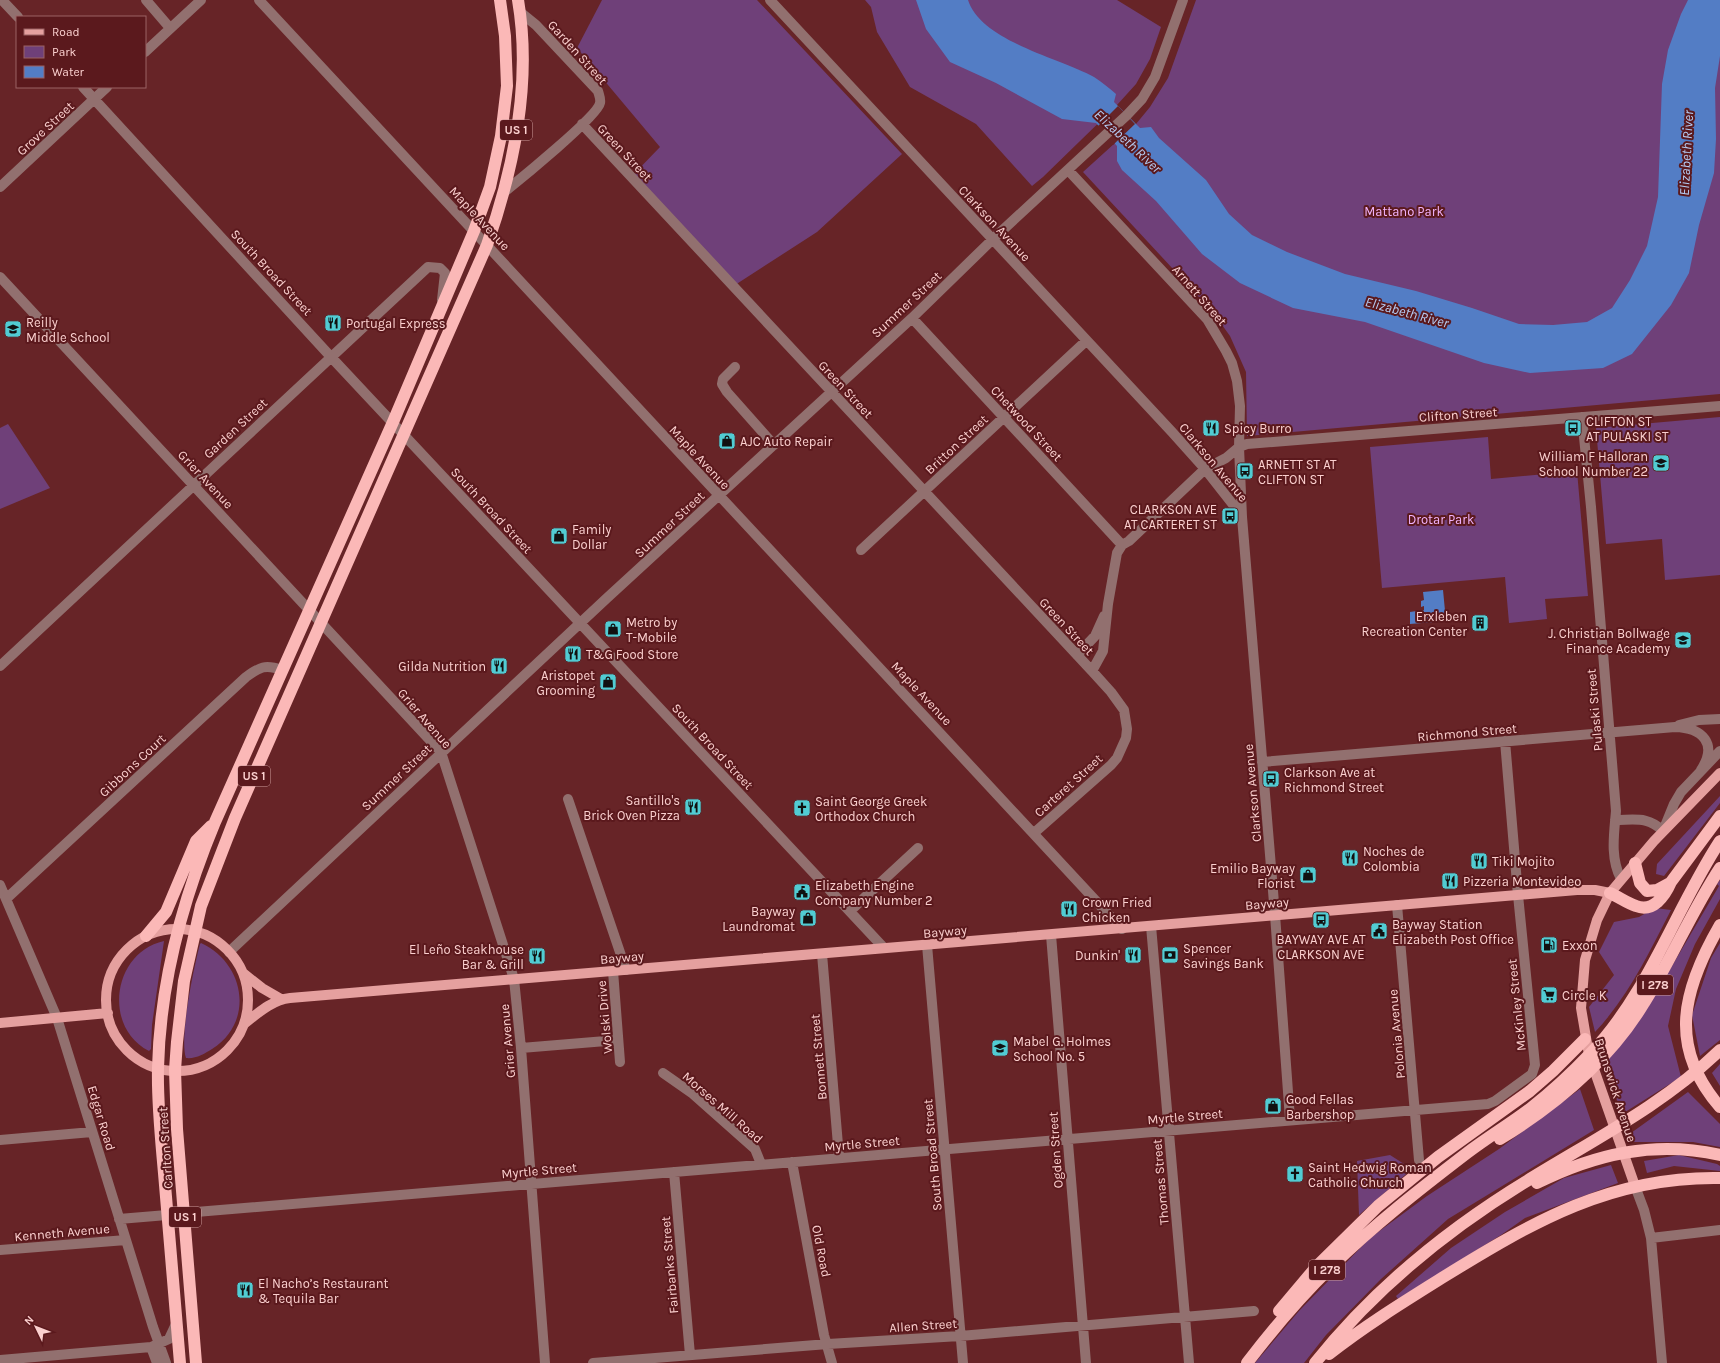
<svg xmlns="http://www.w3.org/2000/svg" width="1720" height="1363" font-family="Karla,sans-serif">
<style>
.green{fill:#6f4079}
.water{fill:#537dc5}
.pier{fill:#672427}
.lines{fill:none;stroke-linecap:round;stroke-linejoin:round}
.minor{stroke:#92706f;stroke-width:10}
.major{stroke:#e5a09f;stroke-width:10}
.highway{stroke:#fbb8b7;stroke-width:12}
.labels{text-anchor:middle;stroke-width:4;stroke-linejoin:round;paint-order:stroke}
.shield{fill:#5b191d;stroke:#cb999a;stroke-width:1}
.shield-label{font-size:12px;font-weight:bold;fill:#fbd0cf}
.street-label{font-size:13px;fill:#fbd0cf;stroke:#5b191d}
.park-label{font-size:13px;fill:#f2b4fe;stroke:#5b191d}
.poi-label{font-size:13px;fill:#fbd0cf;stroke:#5b191d;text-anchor:start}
.water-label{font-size:14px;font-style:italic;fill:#b5ccf3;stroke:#5b191d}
</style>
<rect width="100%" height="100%" fill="#672427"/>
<!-- green -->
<path class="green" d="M602,0H757L902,154L817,232L735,285L632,176L660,147L577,48Z
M865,0H1117L1161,27L1150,59L1136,84L1117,105L1043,177L1032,186L976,124L910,87L877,32L871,7Z
M1196,0H1720V394L1247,436L1246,372L1230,336L1212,311L1083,172L1136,124L1150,107L1168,78Z
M1720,417V575L1665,580L1662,539L1606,544L1596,428Z
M8,424L50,488L0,509V428Z
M1488,437L1491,479L1577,471L1588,596L1545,599L1547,619L1509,623L1505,577L1382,588L1370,447Z
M1720,796V803L1664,876L1656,874L1657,864Z
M1720,880V899L1695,944L1676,989L1668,1026L1681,1077L1622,1114L1603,1061L1659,988L1719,886L1717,884Z
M1655,908L1671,910C1649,953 1628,997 1595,1032L1589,1007L1614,975L1599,952L1614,922L1639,917Z
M164,941L152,1025L151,1049L149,1051C102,1027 113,952 164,941Z
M201,943C245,963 255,1022 212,1049C204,1054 196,1059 186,1058C179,1038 194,967 200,944Z
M1720,943V1040L1700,1056L1692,1015L1711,958Z
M1720,1064V1086L1712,1073Z
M1580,1089L1594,1130L1448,1219L1381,1279L1326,1335L1304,1363H1255L1299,1311L1370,1238L1427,1196L1499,1149Z
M1688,1092L1720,1124V1147L1693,1142H1633L1631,1133Z
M1390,1155L1412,1169L1359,1215L1357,1161Z
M1679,1155L1717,1164L1720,1166V1171L1674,1166L1647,1173L1644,1161Z
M1611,1165L1618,1183L1525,1218L1501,1235L1398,1299L1396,1296L1451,1248L1505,1212L1564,1178Z"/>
<!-- water -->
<path class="water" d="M916,0H968C981,41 1059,58 1094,77C1102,82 1109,88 1116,94L1114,102L1140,128L1151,127L1159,138L1206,180L1229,214L1252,235L1287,252L1345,274L1416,291L1472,308L1519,324L1553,325L1587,322L1612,308L1630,280L1647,246L1658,197L1662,84L1668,50L1681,14L1688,0H1720V56L1715,88L1716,139L1714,173L1699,225L1689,273L1671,305L1632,354L1603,368L1530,373L1484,363L1365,322L1293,308L1240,283L1202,254L1156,201L1122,170L1117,161V146L1096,123L1062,119L996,83L950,62L926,29Z
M1443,590L1446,621L1410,624V612L1424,610V606L1421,607V601L1424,600L1423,592Z"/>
<!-- pier -->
<path class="pier" d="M1118,106L1135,124L1113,145L1097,127Z"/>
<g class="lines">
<!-- minor -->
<path class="minor" d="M2,0L18,17
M146,0L170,28
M259,0L1122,929
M770,0L1172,432L1205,469L1242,516
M145,52L201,0
M83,87L331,357L884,948
M582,124L1092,671L1111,692L1124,710L1127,729L1126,738L1117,758L1111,765L1034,833
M1068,170L1207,319L1226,351L1232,363L1237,381L1240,406L1239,447L1242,517L1275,915L1290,1119
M0,187L107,87
M503,193C518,181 598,116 600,103C601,99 599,95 598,91L536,25L520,12
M0,277L441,752L514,979L521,1048L545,1363
M912,318L1122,545
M735,367L723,379L722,384L727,392L774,445
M1582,417L1591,507L1616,811C1614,834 1610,858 1621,879
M861,550L1086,341
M1077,655L1095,636L1104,616
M0,666L428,267L440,268L445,273L442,300
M1092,671L1103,651L1108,604L1117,553L1122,545L1129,541L1205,469L1226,458L1239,447L1247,444L1720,406
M1679,725L1699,720L1720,719
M1262,762L1675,727C1703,728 1718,744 1701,770
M568,799L626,970
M1615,820C1635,820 1648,816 1663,831L1674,804L1681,792L1720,751
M0,885L57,1018L153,1327L166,1363
M6,899L246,677C260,667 265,664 282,670
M1397,905L1419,1160
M850,911L918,848
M1151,926L1189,1363
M1051,935L1086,1363
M927,945L963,1363
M229,952L607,598L912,318L993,239L1127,115L1142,99L1155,77L1183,0
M822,954L839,1157
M613,971L620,1062
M521,1048L618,1040
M663,1073L693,1094L755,1149L761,1164
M0,1140L92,1132
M792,1162L824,1335L832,1363
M674,1172L690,1355
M1635,1186L1644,1210L1651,1238L1662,1363
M184,1213L1488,1104L1495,1101L1532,1074L1535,1065L1518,895L1505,741
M119,1219L167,1215
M1651,1238L1720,1230
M0,1250L126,1240
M151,1347L157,1363
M0,1360L151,1347L169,1339L177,1322
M593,1363L828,1344L960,1336L1254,1311"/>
<!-- major -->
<path class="major" d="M106 1000a71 71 0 1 1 142 0a71 71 0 1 1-142 0Z
M243,973L262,988L281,999
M0,1023L108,1013
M244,1024C258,1013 272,1000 290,998L1577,890H1595L1610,893
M1635,1186L1589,1055L1581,1008L1585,960L1597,920L1610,893L1654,841L1720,773"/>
<!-- highway -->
<path class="highway" d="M1635,863L1640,883L1647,891L1657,890L1670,883
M1610,893C1619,897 1627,903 1636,906C1653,913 1665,896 1671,882L1720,816
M1720,925C1683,989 1667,1046 1720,1107
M146,936L166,912L196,841L211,826
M1500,1139C1557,1104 1609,1061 1644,1003C1672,959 1691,912 1720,868
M1537,1183C1595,1154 1655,1140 1720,1155
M1279,1311L1317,1266L1378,1206L1438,1157L1530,1091L1553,1071L1585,1039
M1329,1354C1366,1325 1405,1301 1445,1276C1534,1221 1612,1176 1720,1178
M180,1363C175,1304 170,1245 165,1185C162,1147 157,1107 158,1068C160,982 182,901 215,822L393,422L474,231L490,187L501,136L507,86L505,36L500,0
M196,1363L177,1129L175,1070L177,1042L184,981L201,906L235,818L487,245C514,168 532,82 518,0
M1247,1363C1273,1329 1301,1296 1332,1266C1374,1225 1420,1189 1467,1153C1488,1137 1510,1124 1531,1108C1553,1091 1573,1072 1592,1052C1649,992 1675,910 1720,841
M1315,1363C1374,1289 1449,1228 1530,1179C1595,1139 1664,1104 1720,1050"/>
</g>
<!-- icons -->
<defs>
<symbol id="restaurant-square" viewBox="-11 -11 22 22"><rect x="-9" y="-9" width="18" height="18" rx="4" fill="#51ccd3" stroke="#5b191d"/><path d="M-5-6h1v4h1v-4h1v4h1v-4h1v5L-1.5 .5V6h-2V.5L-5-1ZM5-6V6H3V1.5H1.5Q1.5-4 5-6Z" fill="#111"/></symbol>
<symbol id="school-square" viewBox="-11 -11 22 22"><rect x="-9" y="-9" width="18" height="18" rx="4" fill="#51ccd3" stroke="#5b191d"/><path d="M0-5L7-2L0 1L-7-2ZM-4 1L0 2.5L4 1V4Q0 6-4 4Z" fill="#111"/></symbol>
<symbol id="bus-square" viewBox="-11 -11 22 22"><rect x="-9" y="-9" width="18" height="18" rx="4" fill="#51ccd3" stroke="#5b191d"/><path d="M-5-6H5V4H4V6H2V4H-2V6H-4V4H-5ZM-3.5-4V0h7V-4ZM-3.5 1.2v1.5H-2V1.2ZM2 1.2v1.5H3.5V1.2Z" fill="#111"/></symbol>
<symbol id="shop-square" viewBox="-11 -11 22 22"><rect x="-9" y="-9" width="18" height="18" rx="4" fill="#51ccd3" stroke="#5b191d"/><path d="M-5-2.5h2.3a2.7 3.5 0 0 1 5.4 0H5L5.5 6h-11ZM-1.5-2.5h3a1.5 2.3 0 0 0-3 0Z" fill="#111"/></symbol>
<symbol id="building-square" viewBox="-11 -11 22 22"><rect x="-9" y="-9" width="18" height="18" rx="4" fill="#51ccd3" stroke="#5b191d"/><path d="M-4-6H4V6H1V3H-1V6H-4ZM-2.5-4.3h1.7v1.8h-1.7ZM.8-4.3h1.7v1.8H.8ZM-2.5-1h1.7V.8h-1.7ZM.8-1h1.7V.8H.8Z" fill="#111"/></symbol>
<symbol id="church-square" viewBox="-11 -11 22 22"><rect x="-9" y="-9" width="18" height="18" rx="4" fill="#51ccd3" stroke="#5b191d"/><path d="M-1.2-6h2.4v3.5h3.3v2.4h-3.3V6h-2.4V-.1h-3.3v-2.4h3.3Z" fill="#111"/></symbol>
<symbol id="civic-square" viewBox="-11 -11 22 22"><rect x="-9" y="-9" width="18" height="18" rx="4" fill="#51ccd3" stroke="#5b191d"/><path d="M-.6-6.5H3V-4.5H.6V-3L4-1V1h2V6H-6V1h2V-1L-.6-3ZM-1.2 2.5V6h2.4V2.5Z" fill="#111"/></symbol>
<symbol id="fuel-square" viewBox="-11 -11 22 22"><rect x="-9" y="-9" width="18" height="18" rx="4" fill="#51ccd3" stroke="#5b191d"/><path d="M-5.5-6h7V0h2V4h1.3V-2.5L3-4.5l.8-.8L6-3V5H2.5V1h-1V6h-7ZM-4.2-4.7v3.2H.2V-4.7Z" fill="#111"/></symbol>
<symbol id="bank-square" viewBox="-11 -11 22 22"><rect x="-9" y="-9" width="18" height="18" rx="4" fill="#51ccd3" stroke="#5b191d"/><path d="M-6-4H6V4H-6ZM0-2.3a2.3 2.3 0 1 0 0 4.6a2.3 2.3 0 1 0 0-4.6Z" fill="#111"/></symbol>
<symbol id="supermarket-square" viewBox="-11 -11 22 22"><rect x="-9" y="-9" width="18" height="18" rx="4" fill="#51ccd3" stroke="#5b191d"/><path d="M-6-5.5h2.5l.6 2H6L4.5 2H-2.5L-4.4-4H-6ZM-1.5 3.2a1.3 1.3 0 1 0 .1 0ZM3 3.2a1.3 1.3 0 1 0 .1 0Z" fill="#111"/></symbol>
</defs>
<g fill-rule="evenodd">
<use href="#restaurant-square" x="323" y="313" width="20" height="20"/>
<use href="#school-square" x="3" y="319" width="20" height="20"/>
<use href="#restaurant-square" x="1201" y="418" width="20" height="20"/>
<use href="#bus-square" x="1563" y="418" width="20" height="20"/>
<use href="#shop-square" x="717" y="431" width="20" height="20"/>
<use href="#school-square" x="1651" y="453" width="20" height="20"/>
<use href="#bus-square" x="1235" y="461" width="20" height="20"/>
<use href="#bus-square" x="1220" y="506" width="20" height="20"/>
<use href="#shop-square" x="549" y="526" width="20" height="20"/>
<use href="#building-square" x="1470" y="613" width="20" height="20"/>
<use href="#shop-square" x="603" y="619" width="20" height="20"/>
<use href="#school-square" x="1673" y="630" width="20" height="20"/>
<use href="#restaurant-square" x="563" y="644" width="20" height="20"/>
<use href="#restaurant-square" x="489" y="656" width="20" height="20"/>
<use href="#shop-square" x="598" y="672" width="20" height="20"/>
<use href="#bus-square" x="1261" y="769" width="20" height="20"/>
<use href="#restaurant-square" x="683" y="797" width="20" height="20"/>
<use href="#church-square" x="792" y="798" width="20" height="20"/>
<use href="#restaurant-square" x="1340" y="848" width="20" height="20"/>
<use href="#restaurant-square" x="1469" y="851" width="20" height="20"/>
<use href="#shop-square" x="1298" y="865" width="20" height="20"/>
<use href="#restaurant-square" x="1440" y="871" width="20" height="20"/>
<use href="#civic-square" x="792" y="882" width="20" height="20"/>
<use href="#restaurant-square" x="1059" y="899" width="20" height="20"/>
<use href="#shop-square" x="798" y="908" width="20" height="20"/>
<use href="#bus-square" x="1311" y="910" width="20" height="20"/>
<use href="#civic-square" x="1369" y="921" width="20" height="20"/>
<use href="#fuel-square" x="1539" y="935" width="20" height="20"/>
<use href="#restaurant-square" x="1123" y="945" width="20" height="20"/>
<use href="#bank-square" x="1160" y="945" width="20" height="20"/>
<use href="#restaurant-square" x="527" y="946" width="20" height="20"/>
<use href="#supermarket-square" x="1539" y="985" width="20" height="20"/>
<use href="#school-square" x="990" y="1038" width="20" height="20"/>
<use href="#shop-square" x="1263" y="1096" width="20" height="20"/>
<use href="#church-square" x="1285" y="1164" width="20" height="20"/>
<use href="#restaurant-square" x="235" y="1280" width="20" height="20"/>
</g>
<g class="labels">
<!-- shield labels -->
<g class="shield">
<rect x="500" y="120" width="32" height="20" rx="3"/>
<rect x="238" y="766" width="32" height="20" rx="3"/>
<rect x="1637" y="975" width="36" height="20" rx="3"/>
<rect x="169" y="1207" width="32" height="20" rx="3"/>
<rect x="1309" y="1260" width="36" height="20" rx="3"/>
</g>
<g class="shield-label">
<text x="516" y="134">US 1</text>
<text x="254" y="780">US 1</text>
<text x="1655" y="989">I 278</text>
<text x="185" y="1221">US 1</text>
<text x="1327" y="1274">I 278</text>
</g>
<!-- street labels -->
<g class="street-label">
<text transform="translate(578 52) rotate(48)" y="5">Garden Street</text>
<text transform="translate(45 128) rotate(-43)" y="5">Grove Street</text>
<text transform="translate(625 152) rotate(47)" y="5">Green Street</text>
<text transform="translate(480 218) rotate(47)" y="5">Maple Avenue</text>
<text transform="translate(995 223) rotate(47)" y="5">Clarkson Avenue</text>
<text transform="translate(272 272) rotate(47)" y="5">South Broad Street</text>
<text transform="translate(1200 295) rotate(49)" y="5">Arnett Street</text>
<text transform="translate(906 304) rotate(-43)" y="5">Summer Street</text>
<text transform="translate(846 389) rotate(47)" y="5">Green Street</text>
<text transform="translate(1458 414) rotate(-4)" y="5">Clifton Street</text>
<text transform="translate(1027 423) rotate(47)" y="5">Chetwood Street</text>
<text transform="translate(235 428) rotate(-43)" y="5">Garden Street</text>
<text transform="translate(956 444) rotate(-43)" y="5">Britton Street</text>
<text transform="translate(700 457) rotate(47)" y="5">Maple Avenue</text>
<text transform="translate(1214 462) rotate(50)" y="5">Clarkson Avenue</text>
<text transform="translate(206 479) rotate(47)" y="5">Grier Avenue</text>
<text transform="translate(492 510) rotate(47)" y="5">South Broad Street</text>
<text transform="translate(669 524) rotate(-43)" y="5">Summer Street</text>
<text transform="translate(1067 626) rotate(47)" y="5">Green Street</text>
<text transform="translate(922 693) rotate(47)" y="5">Maple Avenue</text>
<text transform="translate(1594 710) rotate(-95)" y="5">Pulaski Street</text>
<text transform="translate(425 718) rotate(49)" y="5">Grier Avenue</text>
<text transform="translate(1467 732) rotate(-5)" y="5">Richmond Street</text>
<text transform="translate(713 746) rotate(47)" y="5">South Broad Street</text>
<text transform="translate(132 765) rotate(-43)" y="5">Gibbons Court</text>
<text transform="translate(396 777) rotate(-43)" y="5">Summer Street</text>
<text transform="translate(1068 785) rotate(-42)" y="5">Carteret Street</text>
<text transform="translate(1252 793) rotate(-95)" y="5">Clarkson Avenue</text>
<text transform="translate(1267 903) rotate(-5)" y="5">Bayway</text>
<text transform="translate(945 931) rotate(-5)" y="5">Bayway</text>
<text transform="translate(622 957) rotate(-5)" y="5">Bayway</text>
<text transform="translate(1516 1005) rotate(-96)" y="5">McKinley Street</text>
<text transform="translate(604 1017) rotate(-95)" y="5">Wolski Drive</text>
<text transform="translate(1396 1034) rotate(-95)" y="5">Polonia Avenue</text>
<text transform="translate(507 1041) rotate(-95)" y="5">Grier Avenue</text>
<text transform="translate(818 1057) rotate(-95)" y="5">Bonnett Street</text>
<text transform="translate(1616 1090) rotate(72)" y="5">Brunswick Avenue</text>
<text transform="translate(723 1107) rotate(41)" y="5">Morses Mill Road</text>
<text transform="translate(1185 1116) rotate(-5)" y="5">Myrtle Street</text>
<text transform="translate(102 1118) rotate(73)" y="5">Edgar Road</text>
<text transform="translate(862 1143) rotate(-5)" y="5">Myrtle Street</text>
<text transform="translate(165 1148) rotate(-94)" y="5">Carlton Street</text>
<text transform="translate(1055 1150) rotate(-94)" y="5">Ogden Street</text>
<text transform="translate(932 1155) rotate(-95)" y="5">South Broad Street</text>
<text transform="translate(539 1170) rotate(-5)" y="5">Myrtle Street</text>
<text transform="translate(1160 1182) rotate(-95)" y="5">Thomas Street</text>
<text transform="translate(62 1232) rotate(-5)" y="5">Kenneth Avenue</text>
<text transform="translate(822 1251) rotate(79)" y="5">Old Road</text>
<text transform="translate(669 1265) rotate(-95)" y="5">Fairbanks Street</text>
<text transform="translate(923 1325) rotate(-4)" y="5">Allen Street</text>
</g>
<!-- park labels -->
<g class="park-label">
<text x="1404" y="216">Mattano Park</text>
<text x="1441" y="524">Drotar Park</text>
</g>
<!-- poi labels -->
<g class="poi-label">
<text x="26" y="327">Reilly<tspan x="26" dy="15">Middle School</tspan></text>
<text x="346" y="328">Portugal Express</text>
<text x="1586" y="426">CLIFTON ST<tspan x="1586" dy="15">AT PULASKI ST</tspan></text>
<text x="1224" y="433">Spicy Burro</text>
<text x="740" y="446">AJC Auto Repair</text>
<text x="1648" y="461" text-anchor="end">William F Halloran<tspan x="1648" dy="15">School Number 22</tspan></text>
<text x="1258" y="469">ARNETT ST AT<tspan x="1258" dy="15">CLIFTON ST</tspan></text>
<text x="1217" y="514" text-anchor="end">CLARKSON AVE<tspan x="1217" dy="15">AT CARTERET ST</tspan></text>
<text x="572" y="534">Family<tspan x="572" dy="15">Dollar</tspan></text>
<text x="1467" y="621" text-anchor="end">Erxleben<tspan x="1467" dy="15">Recreation Center</tspan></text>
<text x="626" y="627">Metro by<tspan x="626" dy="15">T-Mobile</tspan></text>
<text x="1670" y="638" text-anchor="end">J. Christian Bollwage<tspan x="1670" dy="15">Finance Academy</tspan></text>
<text x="586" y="659">T&amp;G Food Store</text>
<text x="486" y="671" text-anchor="end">Gilda Nutrition</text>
<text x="595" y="680" text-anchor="end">Aristopet<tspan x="595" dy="15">Grooming</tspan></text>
<text x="1284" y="777">Clarkson Ave at<tspan x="1284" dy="15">Richmond Street</tspan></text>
<text x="680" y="805" text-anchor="end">Santillo's<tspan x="680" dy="15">Brick Oven Pizza</tspan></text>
<text x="815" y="806">Saint George Greek<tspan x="815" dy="15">Orthodox Church</tspan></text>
<text x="1363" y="856">Noches de<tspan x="1363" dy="15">Colombia</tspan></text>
<text x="1492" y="866">Tiki Mojito</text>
<text x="1295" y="873" text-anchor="end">Emilio Bayway<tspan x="1295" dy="15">Florist</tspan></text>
<text x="1463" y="886">Pizzeria Montevideo</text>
<text x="815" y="890">Elizabeth Engine<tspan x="815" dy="15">Company Number 2</tspan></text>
<text x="1082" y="907">Crown Fried<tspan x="1082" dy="15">Chicken</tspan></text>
<text x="795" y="916" text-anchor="end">Bayway<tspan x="795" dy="15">Laundromat</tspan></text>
<text x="1392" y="929">Bayway Station<tspan x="1392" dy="15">Elizabeth Post Office</tspan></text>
<text x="1321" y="944" text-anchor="middle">BAYWAY AVE AT<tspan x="1321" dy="15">CLARKSON AVE</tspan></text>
<text x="1562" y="950">Exxon</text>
<text x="1183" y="953">Spencer<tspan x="1183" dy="15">Savings Bank</tspan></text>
<text x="524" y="954" text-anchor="end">El Leño Steakhouse<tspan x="524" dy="15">Bar &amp; Grill</tspan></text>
<text x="1120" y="960" text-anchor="end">Dunkin'</text>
<text x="1562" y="1000">Circle K</text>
<text x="1013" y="1046">Mabel G. Holmes<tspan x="1013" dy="15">School No. 5</tspan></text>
<text x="1286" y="1104">Good Fellas<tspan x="1286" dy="15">Barbershop</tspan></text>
<text x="1308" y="1172">Saint Hedwig Roman<tspan x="1308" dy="15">Catholic Church</tspan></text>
<text x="258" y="1288">El Nacho’s Restaurant<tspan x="258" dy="15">&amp; Tequila Bar</tspan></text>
</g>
<!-- water labels -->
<g class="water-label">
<text transform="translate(1128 141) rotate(43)" y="5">Elizabeth River</text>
<text transform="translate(1686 153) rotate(-87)" y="5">Elizabeth River</text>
<text transform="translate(1407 312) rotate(15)" y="5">Elizabeth River</text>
</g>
</g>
<!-- legend -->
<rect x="16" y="16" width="130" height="72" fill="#5b191d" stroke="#9b6264"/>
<rect x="24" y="29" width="20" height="6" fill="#e5a09f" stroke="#9b6264"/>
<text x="52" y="36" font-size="12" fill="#fbd0cf">Road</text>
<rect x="24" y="46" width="20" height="12" fill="#6f4079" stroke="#9b6264"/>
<text x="52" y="56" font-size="12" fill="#fbd0cf">Park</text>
<rect x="24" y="66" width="20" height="12" fill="#537dc5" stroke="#9b6264"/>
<text x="52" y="76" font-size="12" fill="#fbd0cf">Water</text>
<!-- north arrow -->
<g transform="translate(36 1327) rotate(313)" stroke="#5b191d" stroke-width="3" paint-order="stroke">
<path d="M0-3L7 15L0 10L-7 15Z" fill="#fbd0cf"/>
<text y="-6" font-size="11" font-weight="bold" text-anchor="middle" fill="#fbd0cf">N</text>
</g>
</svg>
